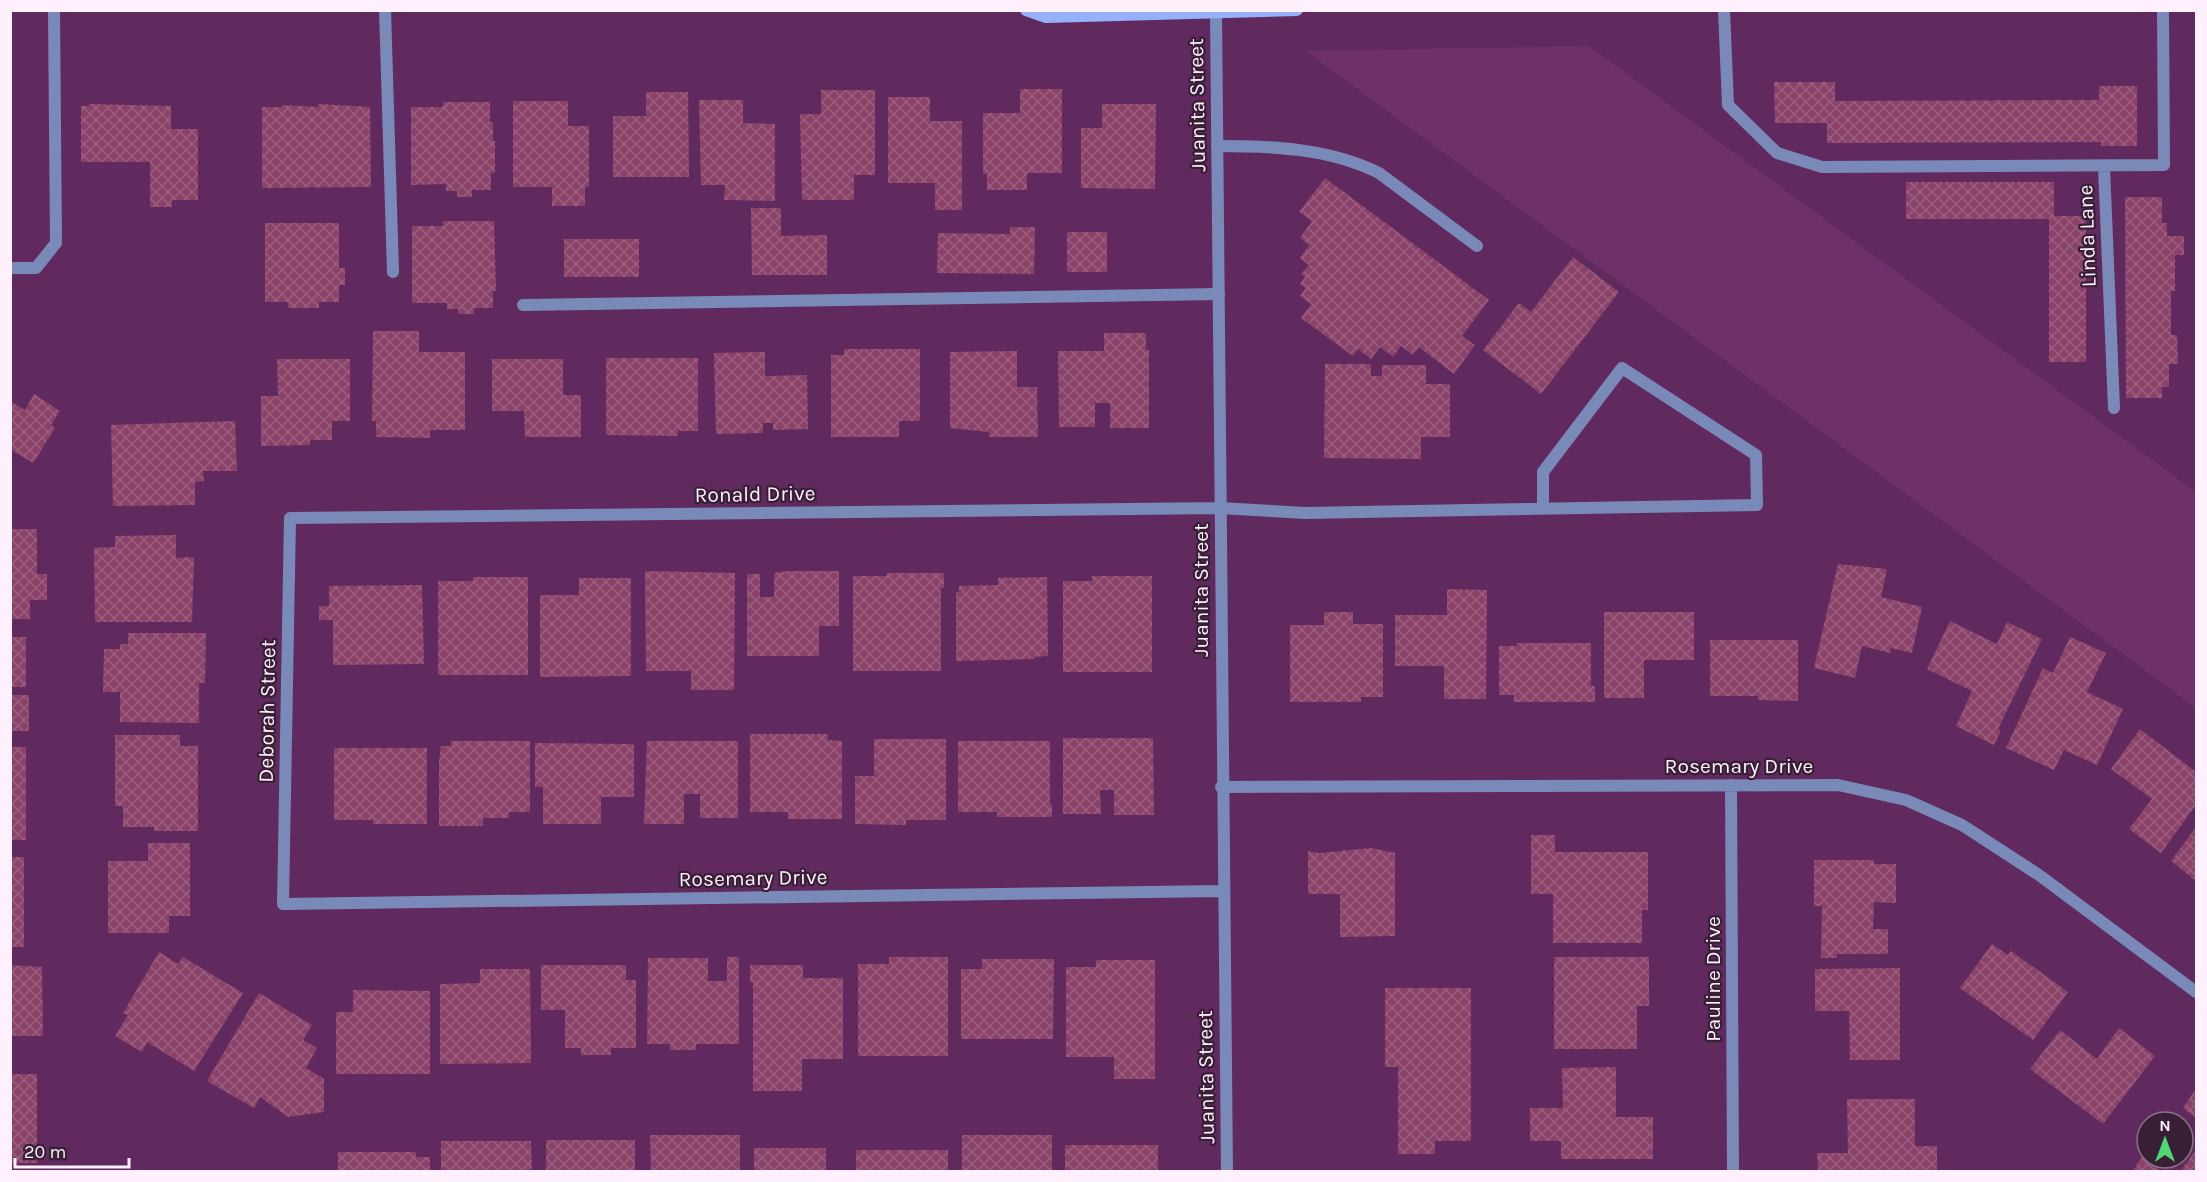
<svg xmlns="http://www.w3.org/2000/svg" width="2207" height="1182" font-family="Karla,sans-serif">
<style>
.built{fill:#6d306b}
.building{fill:url(#building-cross-hatch)}
.lines{fill:none;stroke-linecap:round;stroke-linejoin:round}
.service{stroke:#798ab8;stroke-width:12}
.minor{stroke:#798ab8;stroke-width:12}
.secondary{stroke:#97b0fa;stroke-width:12}
.labels{text-anchor:middle;stroke-width:4.5;stroke-linejoin:round;paint-order:stroke}
.street-label{font-size:21px;fill:#fef0fc;stroke:#381f36}
</style>
<defs>
<pattern id="building-cross-hatch" width="8" height="8" patternUnits="userSpaceOnUse" patternTransform="scale(1.5)"><rect width="8" height="8" fill="#8a4268"/><path d="M0 0l8 8M0 8l8-8" fill="none" stroke="#9c5e7e"/></pattern>
</defs>
<rect width="100%" height="100%" fill="#612a5e"/>
<!-- built -->
<path class="built" d="M1589,46L2196,492V708L1306,51Z"/>
<!-- building -->
<path class="building" d="M1774,82H1835V101L2099,100V86H2137V146H2101V142L1827,143V123H1775Z
M1020,89H1062V173H1027V190H987V174H983V113H1020Z
M821,90H875V175H854V200H802L800,114H821Z
M646,92H688L689,177H613V116H646Z
M888,97H930V121H962V210H935V183H888Z
M699,100H743V123L775,124V201L724,200L725,185H701Z
M513,101H568V126H589V187H585V206H552V187H513Z
M443,102H490V122H493V141H495V173H491V190H472V197H457V191H446V184L411,185V107H443Z
M89,104L171,106V129H198V200H172V207H150V162H81V106H89Z
M318,104L370,107L371,187L262,188V107H282V105L318,107Z
M1102,104H1156L1155,189L1081,188V128H1102Z
M1325,178L1489,300L1462,336L1475,345L1454,374L1419,347L1413,355L1401,346L1393,357L1380,347L1371,359L1358,349L1353,356L1301,318L1311,304L1300,296L1306,288L1300,284L1305,277L1301,274L1309,265L1300,258L1309,245L1300,238L1312,221L1299,212Z
M1906,182H2054V216H2086V362H2049V219H1906Z
M2125,197H2162V223H2167V236H2184V255H2175V291H2171V335H2177L2178,364H2169V387H2162V398H2126Z
M751,208H781V236L827,235V275H752Z
M443,221H494L496,291H493V308H474V314H458V309H447V303H412V226H443Z
M265,223H339V268H345V285H339V302H319V308H288V302H265Z
M1010,227H1035L1034,274L937,273L938,233L1010,234Z
M1067,232H1107V272H1067Z
M564,239H639V277H564Z
M1573,257L1619,292L1541,394L1483,350L1519,303L1531,312Z
M373,331H419V352H465V430H430V438L376,437V421H372Z
M1104,333H1146V350H1149V428H1110V403H1095V427H1059L1058,351H1104Z
M844,349H920V421H899V437H831V355H844Z
M1017,351V387H1037L1038,437H989V432L950,428V352Z
M765,352V376L807,375L808,429L773,430V423H763V433L716,434L714,353Z
M606,358H698V431H678V436L606,435Z
M277,359H350V421H332V440H310V445L261,446V396H278Z
M492,359H563V395H581V437H525L524,411H492Z
M1325,364H1371V376H1382V365H1426V384H1450V437H1421V459L1324,458Z
M34,394L60,411L51,425L55,428L33,463L10,449V401L25,410Z
M235,421L237,471H203L204,481L195,482V505L113,506L111,425Z
M10,529H37V574H47V600H30V619H10Z
M176,535V558L194,557L192,622H95L94,548L115,547V536Z
M1838,564L1887,569L1881,597L1922,607L1912,653L1891,648L1890,653L1862,646L1855,678L1814,668Z
M645,571L735,573L734,690H691V671H646Z
M788,571H839V626H819V656H747V574H760V597H774V573Z
M887,573H944V588H941V671H853V576H887Z
M1092,576H1152V672H1063V581H1092Z
M473,577H528V675H438V581H473Z
M1047,577L1048,656L1034,657V659L956,661V592H959V586L998,585V578Z
M579,578H631V676L540,677V595H579Z
M422,585L424,664L333,665V620H319V606H329V586Z
M1447,589L1487,590L1486,699H1444V666H1395V615H1447Z
M1324,612H1353V624H1383V697H1361V702H1290V625H1324Z
M1604,612H1694V660H1644V698H1604Z
M1950,621L1997,644L2007,622L2042,639L1998,729L2001,731L1994,745L1956,726L1972,691L1927,669Z
M128,633H206L205,683H199V723L120,722V692H103L104,649H120V644H128Z
M10,637H26V687H10Z
M2070,637L2106,653L2087,692L2123,709L2097,765L2064,750L2054,770L2006,748L2043,668L2053,673Z
M1710,640H1798V701L1758,700V696H1710Z
M1517,643H1591V686H1595V702H1514V695H1499V646H1517Z
M10,695H29V731H10Z
M2140,729L2196,772V805L2161,853L2129,829L2152,799L2111,769Z
M750,734H828V740L842,741V819H788V812H750Z
M115,735H180V746H198V831H154V827H123V806H115Z
M1063,738H1153L1154,815H1114V790H1100L1101,814H1063Z
M874,739H946V820H906V825L855,824V776H874Z
M451,741H530V812H509V818H483V826H439V761L441,746H451Z
M647,741H738V818H700V794H684V824H644Z
M958,741H1050V804H1052V817H997V812H958Z
M535,743L634,744V797H601V824H543V787H535Z
M10,747H26V840H10Z
M334,748H427V824H373V820H334Z
M2196,827V881L2171,861Z
M1531,835H1555V852H1648V910H1642V943H1553V894H1531Z
M148,843H190V916H169V933H108V861H148Z
M1371,848L1395,853V936L1340,937V894H1308V851L1320,853Z
M10,857H24V947H10Z
M1814,860H1874V864H1896V903L1874,902L1873,929H1888V954H1837V958H1821L1822,906H1814Z
M1992,944L2008,955L2011,951L2068,992L2033,1040L1960,988Z
M159,952L178,964L183,957L243,993L194,1071L147,1042L142,1052L115,1036L128,1015L123,1013Z
M727,957H739V1044H696V1050H670V1044H647L648,958H708V981H727Z
M889,957H948V1056H858V964H889Z
M1554,957H1649V1006H1637V1049H1554Z
M982,959H1054L1053,1039H961V969H982Z
M1096,960H1155V1079H1114V1057H1066V967H1096Z
M10,965L42,967L43,1036H10Z
M541,965H626V980H636V1048H611V1055H581V1048H565V1010H541Z
M750,965H803V978H843V1059H802V1091H753V982H750Z
M1900,968V1060H1850L1849,1011H1815V969Z
M480,969H530L531,1063L440,1064V984L480,983Z
M1385,988H1471V1141H1435V1154H1398V1067H1385Z
M353,990L430,991V1074H336V1012H353Z
M259,993L312,1025L303,1040L317,1048L306,1068L324,1079V1112L288,1117L260,1097L254,1108L207,1081Z
M2119,1028L2155,1056L2103,1124L2030,1069L2060,1030L2097,1059Z
M1616,1067V1117H1653V1159H1561V1141H1530V1108H1563L1562,1068Z
M10,1074H37V1163H10Z
M2196,1089V1118L2183,1108Z
M1847,1099H1915V1146H1937V1172H1818L1817,1153H1848Z
M650,1135H740V1172H651Z
M962,1135H1052V1172H962Z
M546,1140H635V1172H546Z
M441,1141H531L532,1172H441Z
M1065,1145H1158V1172H1065Z
M754,1148H826V1172H754Z
M856,1150H948V1172H856Z
M2196,1150V1172H2180Z
M338,1152H416V1157H430V1172H338Z
M2142,1157L2162,1172H2132Z"/>
<g class="lines">
<!-- service -->
<path class="service" d="M385,10L393,272
M1217,146C1272,146 1329,148 1379,173L1477,246
M10,268H36L56,243L54,10
M523,305L1219,294
M1220,508L1305,513L1757,505L1756,455L1622,368L1543,472V508"/>
<!-- minor -->
<path class="minor" d="M1213,10L1216,13C1220,399 1222,785 1227,1172
M1724,10L1728,105L1777,153L1822,167L2164,165L2163,10
M2104,167L2114,408
M1220,508L290,518L283,904L1223,891
M1731,785L1733,1172
M1221,787L1838,785L1906,800L1962,825L2039,875L2196,992"/>
<!-- secondary -->
<path class="secondary" d="M1026,10L1046,17L1297,10"/>
</g>
<g class="labels">
<!-- street labels -->
<g class="street-label">
<text transform="translate(1197 105) rotate(-91)" y="7">Juanita Street</text>
<text transform="translate(2087 236) rotate(-92)" y="7">Linda Lane</text>
<text transform="translate(755 494) rotate(-1)" y="7">Ronald Drive</text>
<text transform="translate(1201 590) rotate(-90)" y="7">Juanita Street</text>
<text transform="translate(267 711) rotate(-89)" y="7">Deborah Street</text>
<text x="1739" y="773">Rosemary Drive</text>
<text transform="translate(753 878) rotate(-1)" y="7">Rosemary Drive</text>
<text transform="translate(1713 979) rotate(-90)" y="7">Pauline Drive</text>
<text transform="translate(1206 1077) rotate(-91)" y="7">Juanita Street</text>
</g>
</g>
<!-- border -->
<rect width="2207" height="1182" fill="none" stroke="#fef0fc" stroke-width="24"/>
<!-- north arrow -->
<g transform="translate(2165 1140)"><circle r="28" fill="#381f36" stroke="#877385" stroke-width="1.5"/>
<path d="M0-4.5L10 22L0 15L-10 22Z" fill="#51d674"/>
<text y="-9" font-size="16" font-weight="bold" text-anchor="middle" fill="#fef0fc">N</text>
</g>
<!-- scale -->
<path d="M15 1158v9h114v-9" fill="none" stroke="#fef0fc" stroke-width="3"/>
<text x="24" y="1158" font-size="18" fill="#fef0fc" stroke="#381f36" stroke-width="4.5" paint-order="stroke">20 m</text>
</svg>
